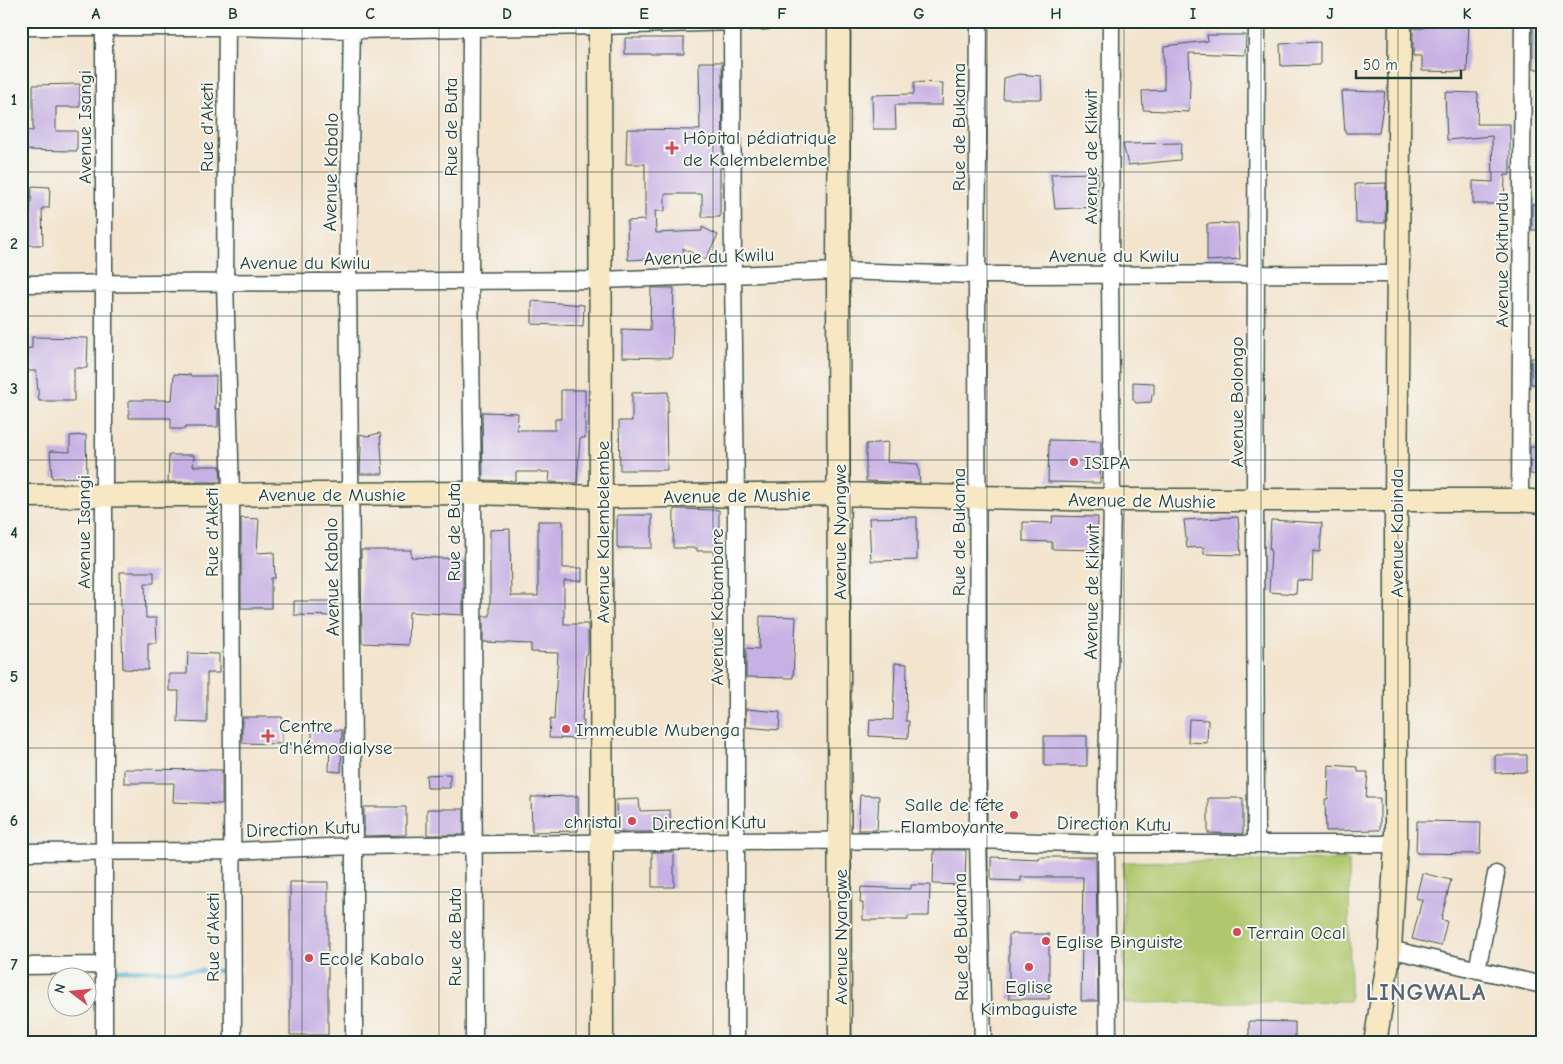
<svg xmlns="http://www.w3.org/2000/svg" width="1563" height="1064" font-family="'Comic Neue',sans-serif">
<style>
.green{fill:#b0c86d;stroke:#688250}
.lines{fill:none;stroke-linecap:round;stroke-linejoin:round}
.stream{stroke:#4db3cc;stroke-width:4.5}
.building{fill:#c7b1e4}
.street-casing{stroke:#3f564b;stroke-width:19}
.secondary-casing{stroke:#3f564b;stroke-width:25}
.street{stroke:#fff;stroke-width:16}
.secondary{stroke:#f7e8c3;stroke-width:22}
.grid{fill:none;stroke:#1f3d34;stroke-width:1;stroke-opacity:0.55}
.poi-dot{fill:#d1495b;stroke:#f6f6f2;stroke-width:2}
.labels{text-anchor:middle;stroke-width:4;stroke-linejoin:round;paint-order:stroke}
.street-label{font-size:19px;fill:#1f3d34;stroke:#f6f6f2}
.poi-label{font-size:19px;fill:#1f3d34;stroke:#f6f6f2;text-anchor:start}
.district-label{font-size:24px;font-weight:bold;letter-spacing:1px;fill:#5a6672;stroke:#f6f6f2}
.neatline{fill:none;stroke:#1f3d34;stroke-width:2}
.grid-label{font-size:16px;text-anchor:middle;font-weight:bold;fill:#1f3d34}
</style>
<rect width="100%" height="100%" fill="#f6f6f2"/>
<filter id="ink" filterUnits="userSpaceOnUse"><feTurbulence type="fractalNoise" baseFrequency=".02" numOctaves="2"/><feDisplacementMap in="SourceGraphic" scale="10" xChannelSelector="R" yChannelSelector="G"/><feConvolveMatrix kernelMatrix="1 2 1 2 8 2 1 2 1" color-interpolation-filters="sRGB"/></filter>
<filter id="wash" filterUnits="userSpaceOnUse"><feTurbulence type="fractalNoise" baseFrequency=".0096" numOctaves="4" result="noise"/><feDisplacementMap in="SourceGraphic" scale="20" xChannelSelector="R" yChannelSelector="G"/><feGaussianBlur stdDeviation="1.12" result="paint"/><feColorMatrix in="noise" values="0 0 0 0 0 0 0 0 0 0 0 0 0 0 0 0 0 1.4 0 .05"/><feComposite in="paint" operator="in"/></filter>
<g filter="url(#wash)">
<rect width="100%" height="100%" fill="#f3e4ce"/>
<!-- green -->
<path class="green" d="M1349,860L1350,1001L1124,1003L1123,862Z"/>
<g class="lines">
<!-- stream -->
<path class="stream" d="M108,970L230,971"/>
</g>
<g id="blocks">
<!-- building -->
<path class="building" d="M1424,21H1469L1467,72L1422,71V56H1413V28H1424Z
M1533,21H1542V69H1533Z
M1207,35H1246L1245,55L1189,53L1190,81L1189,112L1143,110L1142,91L1164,90V46L1208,41Z
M625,38H684V54H625Z
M1320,42V65L1281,66L1280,44Z
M699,62H722L723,168H720V217H702V194H665V211H655L656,233L702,231V227L718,235L705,260L683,248L684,257L628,260L627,221L645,220V164H626L627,129L700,130Z
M1019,74L1041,76L1042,99H1003L1004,78Z
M914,82L943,83L942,105H895L896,129H873L872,95L914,94Z
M80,84V107H56V131H77V151L21,150V130L33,131V85Z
M1342,91L1385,92L1379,133H1345Z
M1445,92L1478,93L1477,124H1510V175H1505L1504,204H1473V181L1493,182L1492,136L1447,140Z
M1181,143L1180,160L1128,165L1123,144Z
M1098,173L1097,207L1055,209L1051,174Z
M1386,183L1385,223H1356L1355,184Z
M32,186L50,187L49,208H42L43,245H21V215L30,214Z
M1532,204H1542V230H1532Z
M1238,223L1240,259L1207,261V224Z
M651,288H674L672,358L622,357V329L650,330Z
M532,301L584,305L583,326L532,324Z
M32,337L88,338L87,368H74V401H39L36,371H21V349L32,348Z
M1531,358H1542V385L1531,384Z
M174,374L191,375V376H216L215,409H218V427H185V429H171V418H129V400H172Z
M1133,382L1154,383V395H1152L1151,402L1136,403L1133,399Z
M561,390H585V438H580L577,483L549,482L550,472H516V481L483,480L482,412L518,413L517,430H555V419H561Z
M668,392V412H666L667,470H620L619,421H632V393Z
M380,433L383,474H360L361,446H360V434L368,436Z
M86,435L87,477L52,478L50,451L70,452V436Z
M1049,440L1101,441L1100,483L1048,482Z
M888,442L887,462L918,464L920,483L866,481V444Z
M1530,447H1542V475L1530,474Z
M169,455H194L193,466H220L221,482H168Z
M674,509L719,510V551H697V548H673Z
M617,515H652V548H617Z
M1053,516L1098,517L1097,550L1052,549V542L1023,541V522L1052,523Z
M917,517V560L871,561L869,518Z
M1238,517L1241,555L1204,554L1203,547L1187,548L1184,520Z
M241,518L259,519L257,553L274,552L275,578H271V608H241Z
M1271,520L1322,523L1320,552L1313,551L1312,581L1297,580L1296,594L1269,592L1271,549H1269Z
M538,521H563V568H582V581H564V624H588V653H586L582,721H584L583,739L549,738L550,719L554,720L558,653L531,652V644L483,642V616H490V530L510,529L511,596H538Z
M361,550H411V557L463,559V615L409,612L408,645L362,643Z
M120,572H154V583H145L146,618H156L157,643H148V670L123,669Z
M294,601H335V616L294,615Z
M760,616L796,617L793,678L746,677V648L759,649Z
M188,653L219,654V673H207V723L178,722L179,691H169V674H187Z
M895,663L907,664L906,721H909L908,738L869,736L870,719L893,720Z
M746,709L780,712L779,730L746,727Z
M242,717H282V744L242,743Z
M1189,719L1208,720L1207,743L1188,742Z
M312,730H342L341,772L329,771L330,743L312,742Z
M1044,736H1087V766H1044Z
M1495,755H1527V772L1495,773Z
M1329,765L1358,767V772H1368L1366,798H1380V830L1326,831L1325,799H1328Z
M124,769L222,770V804L173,802L174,783H124Z
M450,774V788H427L426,775Z
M860,795L879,796L877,830H858Z
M578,796V831L532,832L531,797Z
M1208,798H1243V834L1208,833Z
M639,799L640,811L670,810L671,832H617L616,800Z
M364,807H406V835L364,836Z
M427,809H464V835H427Z
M1417,821L1481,822L1480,854L1416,853Z
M934,850H966L965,885L933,884Z
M652,852H674V887H652Z
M991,857L1039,859V857H1096L1098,1001H1081L1083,877H1021V881L991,880Z
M1422,873L1451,880L1441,920L1447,921L1441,946L1412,939L1422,900L1416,898Z
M290,882H328V1035H290Z
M911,885H930L929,916H908V920H863V903H860L861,887L911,889Z
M1009,934H1049V999H1009Z
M1249,1021L1295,1022V1043L1249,1042Z"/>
</g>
</g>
<g filter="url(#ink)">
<use href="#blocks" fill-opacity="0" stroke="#3f564b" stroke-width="1"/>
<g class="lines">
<defs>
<path id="street" d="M104,21V1043
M227,21L225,282L231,494L233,1043
M352,21L348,281L354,846V1043
M471,21L470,281L473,493L474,1043
M732,21L733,275L736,495V1043
M979,21L977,275L978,840L983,1043
M21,27H227L352,30L600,26L766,21
M21,284L601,280L838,271L977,275L1398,274
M1520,500L1523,21
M1256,843L1255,501L1257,21
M21,852L231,851L354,846L735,841L978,840L1106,844H1396
M1390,949L1542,985
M21,966L104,965
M1477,970L1496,874
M1108,1043L1106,844L1112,500L1110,275L1111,21"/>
<path id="secondary" d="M600,21L602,1043
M839,21L838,271L840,1043
M21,496L473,493L602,497L838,494L1112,500H1520L1542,502
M1375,1043L1390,949L1396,844V501L1400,21"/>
</defs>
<!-- street casing -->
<use href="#street" class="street-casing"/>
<!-- secondary casing -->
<use href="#secondary" class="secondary-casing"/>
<!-- street -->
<use href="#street" class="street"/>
<!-- secondary -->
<use href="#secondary" class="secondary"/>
</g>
</g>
<!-- grid -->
<path class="grid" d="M165,21V1043M302,21V1043M439,21V1043M576,21V1043M713,21V1043M850,21V1043M987,21V1043M1124,21V1043M1261,21V1043M1398,21V1043M21,172H1542M21,316H1542M21,460H1542M21,604H1542M21,748H1542M21,892H1542"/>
<!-- markers -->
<g class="poi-dot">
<path d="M669.5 140.5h5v5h5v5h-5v5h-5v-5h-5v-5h5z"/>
<circle cx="1074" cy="462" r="5"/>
<circle cx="566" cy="729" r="5"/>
<path d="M265.5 728.5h5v5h5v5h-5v5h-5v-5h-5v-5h5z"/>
<circle cx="1014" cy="815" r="5"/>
<circle cx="632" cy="821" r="5"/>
<circle cx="1237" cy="932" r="5"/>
<circle cx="1046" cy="941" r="5"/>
<circle cx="309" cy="958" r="5"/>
<circle cx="1029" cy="967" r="5"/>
</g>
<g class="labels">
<!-- street labels -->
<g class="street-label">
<text transform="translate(84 127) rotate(-90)" y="7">Avenue Isangi</text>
<text transform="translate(206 127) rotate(-90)" y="7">Rue d'Aketi</text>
<text transform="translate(450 127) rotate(-90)" y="7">Rue de Buta</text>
<text transform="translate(958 127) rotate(-90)" y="7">Rue de Bukama</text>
<text transform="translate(1090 157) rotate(-90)" y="7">Avenue de Kikwit</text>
<text transform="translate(330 172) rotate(-89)" y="7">Avenue Kabalo</text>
<text x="1114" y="262">Avenue du Kwilu</text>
<text transform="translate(709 256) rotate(-2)" y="7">Avenue du Kwilu</text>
<text transform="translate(1501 260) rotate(-90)" y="7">Avenue Okitundu</text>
<text x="305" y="269">Avenue du Kwilu</text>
<text transform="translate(1236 402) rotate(-90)" y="7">Avenue Bolongo</text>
<text x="332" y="501">Avenue de Mushie</text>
<text transform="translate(737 495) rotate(-1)" y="7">Avenue de Mushie</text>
<text transform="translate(1142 500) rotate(1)" y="7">Avenue de Mushie</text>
<text transform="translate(83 532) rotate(-90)" y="7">Avenue Isangi</text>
<text transform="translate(211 532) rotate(-90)" y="7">Rue d'Aketi</text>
<text transform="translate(453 532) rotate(-90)" y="7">Rue de Buta</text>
<text transform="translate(602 532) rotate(-90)" y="7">Avenue Kalembelembe</text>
<text transform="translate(839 532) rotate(-90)" y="7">Avenue Nyangwe</text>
<text transform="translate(958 532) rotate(-90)" y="7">Rue de Bukama</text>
<text transform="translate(1396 533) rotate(-90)" y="7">Avenue Kabinda</text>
<text transform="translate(331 577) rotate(-91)" y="7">Avenue Kabalo</text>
<text transform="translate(1091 592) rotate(-89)" y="7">Avenue de Kikwit</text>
<text transform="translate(716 607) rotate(-90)" y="7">Avenue Kabambare</text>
<text transform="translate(709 822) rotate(-1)" y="7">Direction Kutu</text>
<text transform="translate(1114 823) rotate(1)" y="7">Direction Kutu</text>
<text transform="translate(303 828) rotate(-2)" y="7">Direction Kutu</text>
<text transform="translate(212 937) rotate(-90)" y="7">Rue d'Aketi</text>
<text transform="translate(454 937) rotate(-90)" y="7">Rue de Buta</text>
<text transform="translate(840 937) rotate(-90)" y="7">Avenue Nyangwe</text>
<text transform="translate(960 937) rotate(-91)" y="7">Rue de Bukama</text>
</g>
<!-- poi labels -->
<g class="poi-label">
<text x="683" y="144">Hôpital pédiatrique<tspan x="683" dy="22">de Kalembelembe</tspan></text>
<text x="1084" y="469">ISIPA</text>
<text x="279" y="732">Centre<tspan x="279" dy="22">d'hémodialyse</tspan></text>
<text x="576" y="736">Immeuble Mubenga</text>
<text x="1004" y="811" text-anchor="end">Salle de fête<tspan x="1004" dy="22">Flamboyante</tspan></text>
<text x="622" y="828" text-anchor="end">christal</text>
<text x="1247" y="939">Terrain Ocal</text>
<text x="1056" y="948">Eglise Binguiste</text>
<text x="319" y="965">Ecole Kabalo</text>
<text x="1029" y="993" text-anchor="middle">Eglise<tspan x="1029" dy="22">Kimbaguiste</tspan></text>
</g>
<!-- district labels -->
<g class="district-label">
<text x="1426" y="1000">LINGWALA</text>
</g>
</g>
<!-- margin -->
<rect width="1563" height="1064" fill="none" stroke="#f6f6f2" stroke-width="55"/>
<!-- north arrow -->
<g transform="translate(72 992) rotate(286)"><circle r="24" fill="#f6f6f2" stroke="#a0aca6"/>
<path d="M0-4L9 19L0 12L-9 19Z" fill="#d1495b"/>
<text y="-8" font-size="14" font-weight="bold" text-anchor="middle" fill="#1f3d34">N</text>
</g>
<!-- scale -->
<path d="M1356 70v8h105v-8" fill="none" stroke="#1f3d34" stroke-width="2.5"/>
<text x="1363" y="70" font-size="15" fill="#1f3d34" stroke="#f6f6f2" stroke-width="4" paint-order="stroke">50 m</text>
<rect x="28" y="28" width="1508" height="1008" class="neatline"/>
<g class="grid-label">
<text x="96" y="19">A</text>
<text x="233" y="19">B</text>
<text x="370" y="19">C</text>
<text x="507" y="19">D</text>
<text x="644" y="19">E</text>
<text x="782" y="19">F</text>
<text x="919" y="19">G</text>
<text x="1056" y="19">H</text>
<text x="1193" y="19">I</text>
<text x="1330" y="19">J</text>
<text x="1467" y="19">K</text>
<text x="14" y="105">1</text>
<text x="14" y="249">2</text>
<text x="14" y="394">3</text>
<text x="14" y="538">4</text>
<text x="14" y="682">5</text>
<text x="14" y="826">6</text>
<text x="14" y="970">7</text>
</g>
</svg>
